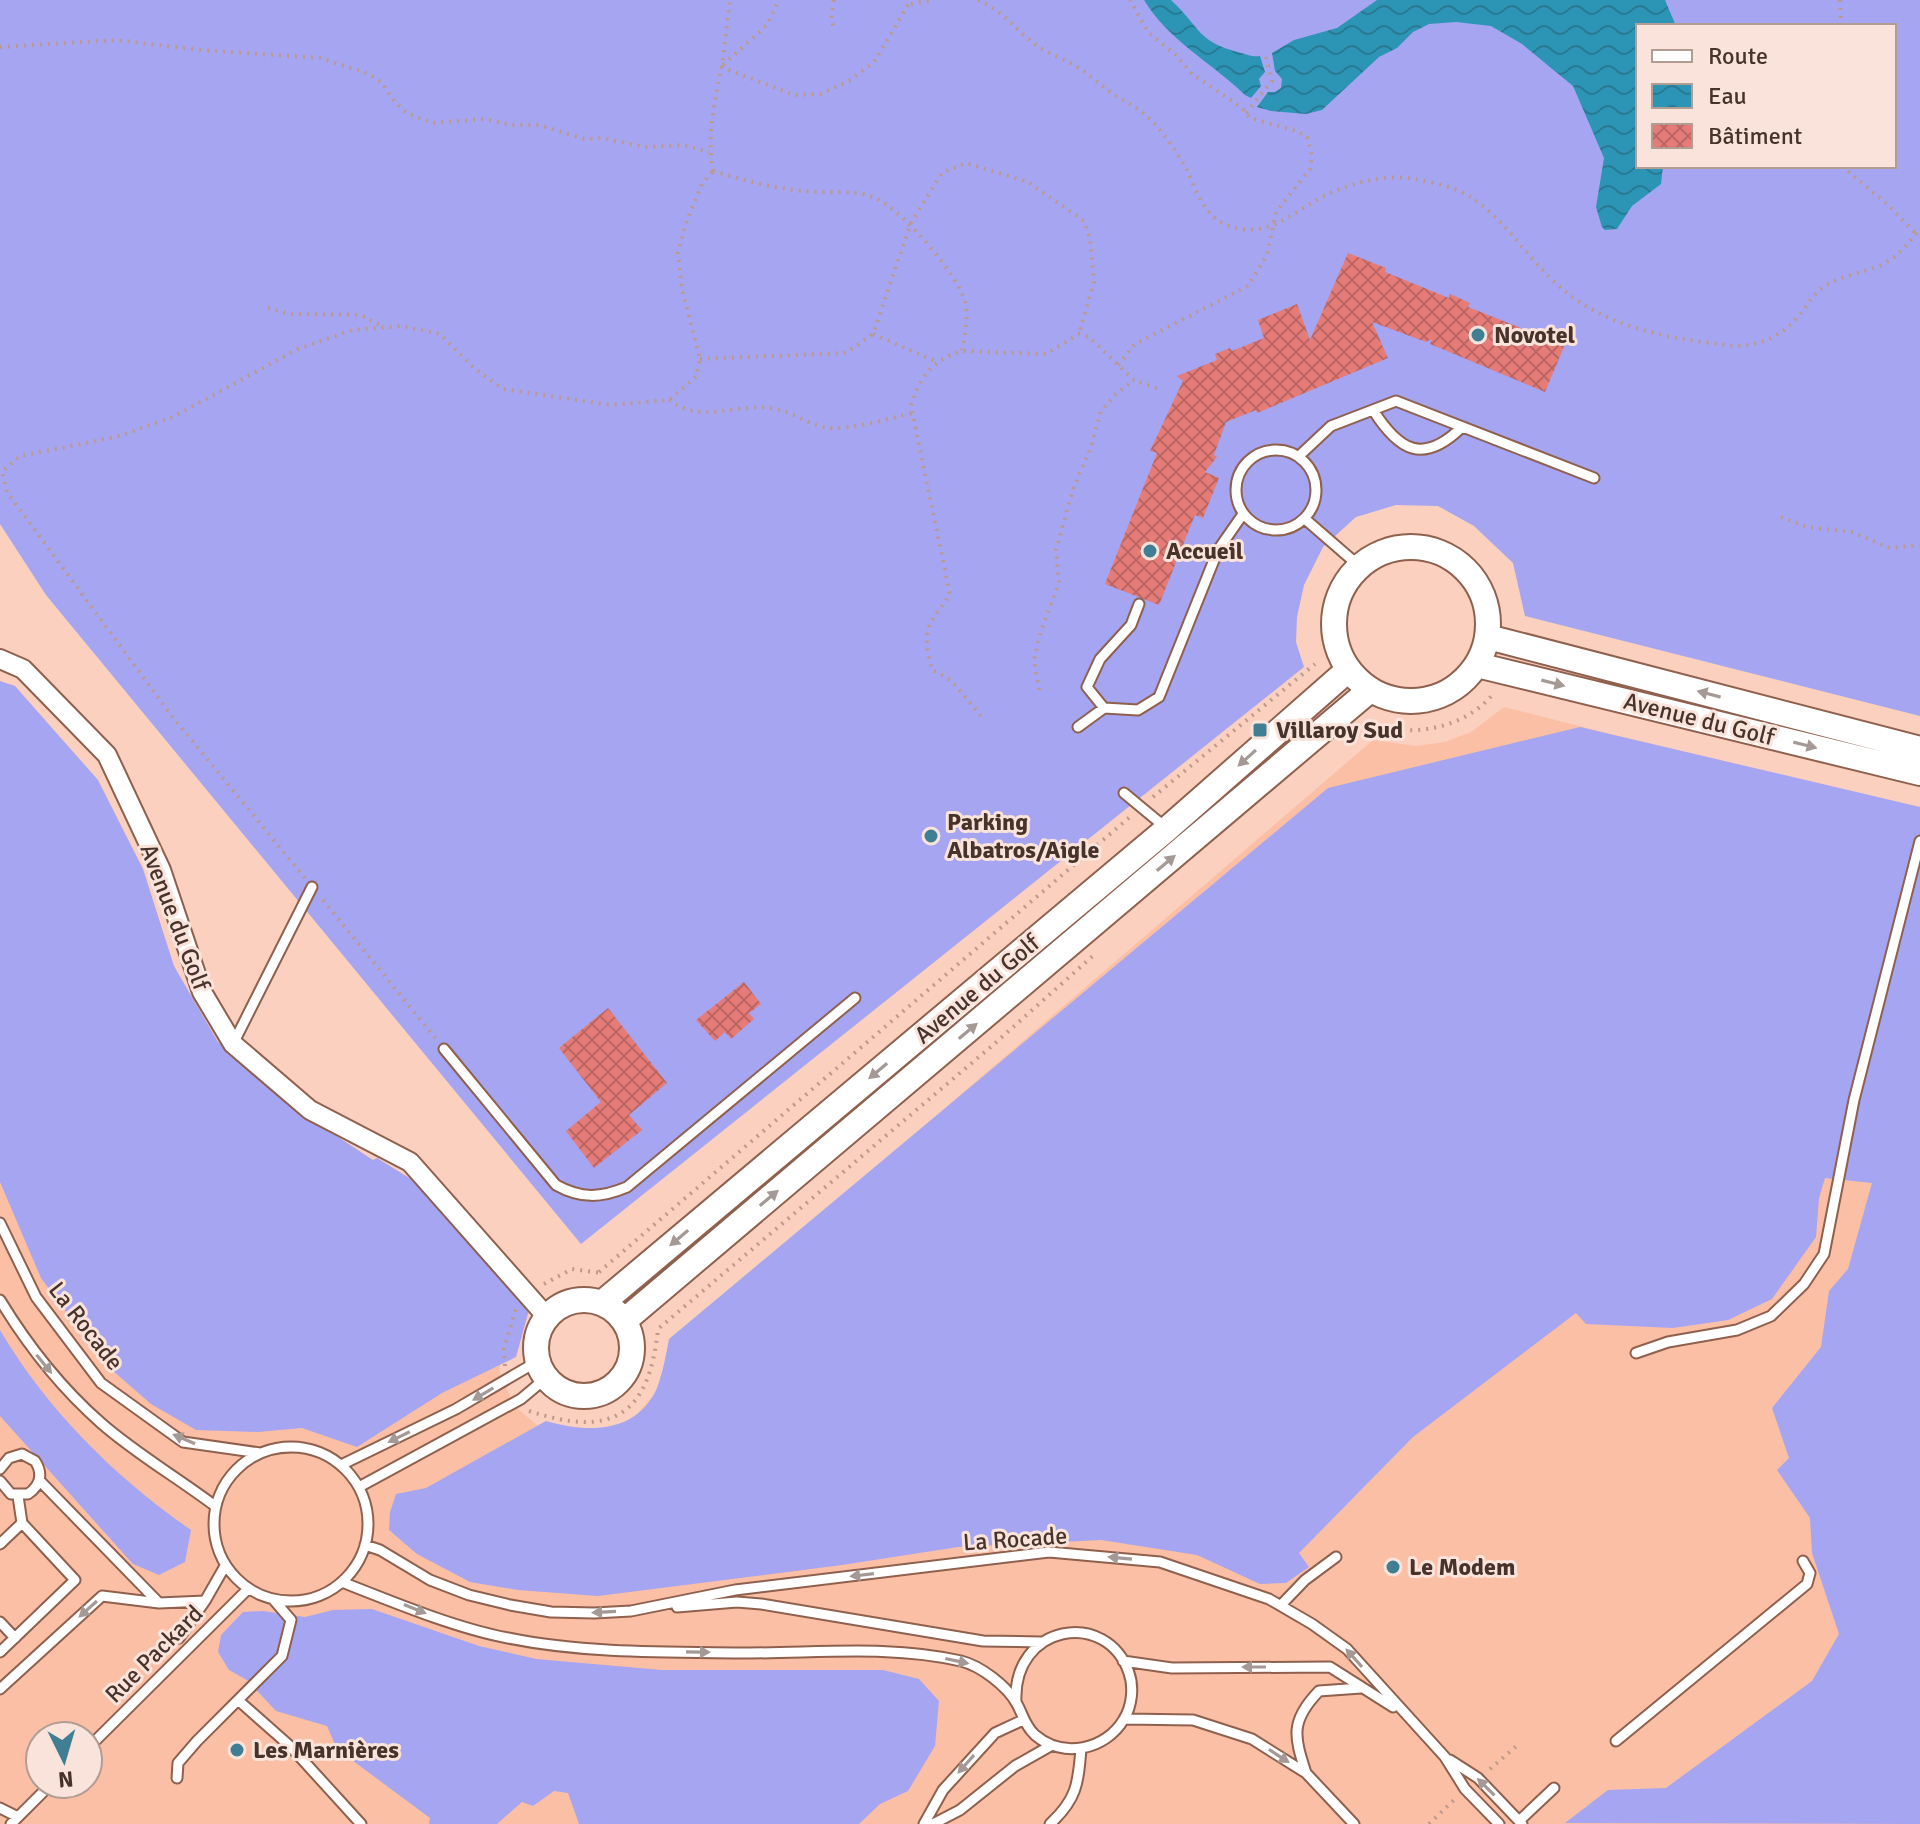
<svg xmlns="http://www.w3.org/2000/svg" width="1920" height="1824" font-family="Signika,sans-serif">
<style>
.built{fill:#fbbfa6;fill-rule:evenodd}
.grass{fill:#a5a5f1;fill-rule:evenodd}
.water{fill:url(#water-waves)}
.building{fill:url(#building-cross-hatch)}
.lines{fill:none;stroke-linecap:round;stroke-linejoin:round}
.lane-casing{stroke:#8f604d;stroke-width:13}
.street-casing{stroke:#8f604d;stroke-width:22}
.secondary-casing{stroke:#8f604d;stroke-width:28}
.path{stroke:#bc998b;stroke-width:4;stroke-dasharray:2 6;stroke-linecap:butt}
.lane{stroke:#fff;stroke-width:9}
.street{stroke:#fff;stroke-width:18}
.secondary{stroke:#fff;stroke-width:24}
.oneway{fill:#a49995}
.poi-dot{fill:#407e94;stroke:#f9e3da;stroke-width:3}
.labels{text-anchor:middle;stroke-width:6;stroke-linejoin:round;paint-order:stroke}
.poi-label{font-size:24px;font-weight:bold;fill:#48332b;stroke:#f9e3da;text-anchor:start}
.street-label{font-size:24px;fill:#48332b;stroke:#f9e3da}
</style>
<defs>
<pattern id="water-waves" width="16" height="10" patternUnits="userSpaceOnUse" patternTransform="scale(2)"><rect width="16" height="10" fill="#2c95b6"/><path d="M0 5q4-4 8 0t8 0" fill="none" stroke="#287a94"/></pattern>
<pattern id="building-cross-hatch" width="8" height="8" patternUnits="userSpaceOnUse" patternTransform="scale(2)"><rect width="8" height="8" fill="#e57c78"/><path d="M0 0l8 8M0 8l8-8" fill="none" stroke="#bc6663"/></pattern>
</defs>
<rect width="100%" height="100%" fill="#fbd0bf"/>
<!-- built -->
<path class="built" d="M0,696L206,1052L499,1323L500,1378L517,1408L539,1427L589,1439L631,1421L659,1389L674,1341L1373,740L1416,746L1445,742L1471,732L1504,707L1920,813V1824H0ZM40,1736H88V1784H40Z"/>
<!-- grass -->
<path class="grass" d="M0,0H1920V716L1525,616L1513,563L1474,526L1438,506L1396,505L1356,517L1323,547L1304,585L1297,617L1296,642L1304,667L581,1244L46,595L0,524ZM1638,26H1894V166H1638Z
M0,681L15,686L98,780L143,869L174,966L218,1042L285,1102L373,1160L377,1158L424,1187L529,1310L516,1357L442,1393L357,1447L302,1428L258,1432L196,1430L151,1404L104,1363L41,1278L0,1182Z
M1580,727L1920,807V1824L1565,1823L1608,1790L1666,1788L1812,1681L1839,1634L1812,1553L1810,1518L1777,1470L1789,1458L1772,1408L1821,1347L1829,1291L1848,1269L1872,1183L1825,1178L1819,1198L1816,1237L1772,1299L1728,1320L1673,1328L1586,1324L1576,1313L1413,1437L1299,1553L1309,1567L1286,1583L1260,1584L1197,1555L1101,1540L958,1547L842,1565L598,1596L518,1590L470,1582L417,1554L389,1530L390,1512L396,1494L426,1488L546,1421C587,1433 637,1434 657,1388C663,1372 666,1355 669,1339L1328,788Z
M0,1330C47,1410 116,1478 191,1530L185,1562L159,1575L133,1564L0,1416Z
M372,1609L479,1646L536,1659L662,1670H883L919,1679L939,1701L935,1746L908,1791L880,1804L859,1824H579L568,1793L554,1791L533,1806L522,1802L497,1824H429L430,1818L337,1749L327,1726L276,1711L247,1680L229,1670L218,1652L221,1635L243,1612L263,1611L305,1617L333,1610Z"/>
<!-- water -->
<path class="water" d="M1144,0H1171C1202,29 1196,41 1241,53C1249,55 1252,57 1260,56L1265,72L1259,79L1261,86L1251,98L1245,95C1212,63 1168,40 1144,0Z
M1377,0H1665L1676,26H1638V166H1663L1661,184L1632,206L1617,229L1605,230L1602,227L1596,207L1604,158L1573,86L1522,44L1491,26L1456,22L1429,24L1413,32L1397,48L1379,57L1322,110L1306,114L1271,111L1257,107L1268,92H1275L1281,88L1282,79L1275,71L1272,53L1294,40L1337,28Z"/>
<!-- building -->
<path class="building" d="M1348,253L1386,268L1385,272L1449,298L1450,294L1470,303L1468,307L1531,332L1533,329L1566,342L1545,392L1430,344L1432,339L1426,342L1372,322L1388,358L1257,413L1256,410L1226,422L1214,455L1217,457L1205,472L1219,478L1203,518L1195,515L1159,605L1105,584L1157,453L1150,451L1183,381L1177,376L1217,360L1215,354L1230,348L1232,351L1264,338L1258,320L1297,304L1310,340Z
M744,982L761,1004L749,1013L754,1019L731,1039L725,1032L715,1041L696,1020Z
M608,1008L667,1083L629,1115L642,1130L594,1168L566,1131L601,1102L559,1048Z"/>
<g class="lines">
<defs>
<path id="lane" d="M1373,410C1399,451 1423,465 1462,427
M1236 490a40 40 0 1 1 80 0a40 40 0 1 1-80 0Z
M1299,456L1331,426L1396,401L1594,478
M1305,519L1358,565
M1139,604L1131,625L1100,659L1087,687L1104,708L1138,710L1159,697L1218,550L1243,514
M1078,727L1104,708
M1124,793L1165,827
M233,1044L312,887
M444,1049L556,1185C581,1199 601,1198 627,1187L855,998
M0,1223L36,1297L101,1383L183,1442L260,1453
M0,1300C28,1346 60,1387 101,1423C135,1453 178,1478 215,1506
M1636,1353L1668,1342L1737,1330L1771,1316L1804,1284L1824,1254L1854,1100L1920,841
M214 1524a77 77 0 1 1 154 0a77 77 0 1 1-154 0Z
M341,1465L456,1409L538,1361
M0,1469L9,1458L22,1454L35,1461C43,1473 41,1485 28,1494H11L0,1481
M40,1481L159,1603
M359,1487L521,1399L546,1378
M0,1544L22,1523
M365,1545L380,1550L430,1580L469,1595L510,1605L551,1612L594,1613L631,1611L735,1590L1049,1552L1160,1562L1269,1599L1312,1624L1347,1649L1445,1757L1465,1789L1499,1824
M342,1582C393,1602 455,1628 508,1638C587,1654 670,1652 749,1653C819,1653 892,1645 961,1661C981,1666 1007,1686 1017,1704C1023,1715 1025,1726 1035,1735C1063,1759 1106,1750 1124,1719C1132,1706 1134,1687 1129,1673C1107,1608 1012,1624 1016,1702
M1281,1605L1305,1580L1336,1557
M677,1607L737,1602L761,1604L983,1641L1042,1642
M0,1622L15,1638
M179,1638L205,1601
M0,1652L75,1580L22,1523L18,1496
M1123,1661L1172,1668L1330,1667L1393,1707
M0,1689L102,1596L159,1603L205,1601L225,1566
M239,1701L290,1746L361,1824
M1125,1719L1193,1720L1252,1739L1306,1773L1354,1824
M1616,1741L1807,1584L1810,1573L1803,1561
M88,1748L248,1589
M1450,1760L1478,1778L1522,1824
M1306,1773C1294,1736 1290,1721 1319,1691L1361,1688
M177,1778L178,1763L197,1741L282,1656L291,1620L273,1599
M0,1808L18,1817
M1519,1821L1554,1788
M11,1824L51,1784
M924,1824L943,1790L995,1733L1023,1720
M933,1824L960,1810L1015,1766L1052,1745
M1050,1824C1077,1799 1078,1784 1081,1749"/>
<path id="street" d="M0,659L23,669L107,755L161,870L202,992L233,1044L310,1110L410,1162L547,1317"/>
<path id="secondary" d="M1334 624a77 77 0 1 1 154 0a77 77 0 1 1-154 0Z
M1488,637L1920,749
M1477,665L1920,773
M536 1348a48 48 0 1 1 96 0a48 48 0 1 1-96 0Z
M602,1303L1167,829L1348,670
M624,1321L1370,690"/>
</defs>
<!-- lane casing -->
<use href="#lane" class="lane-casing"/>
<!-- street casing -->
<use href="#street" class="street-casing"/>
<!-- secondary casing -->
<use href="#secondary" class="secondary-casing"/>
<!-- path -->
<path class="path" d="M834,0L831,18L834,28
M978,0C1004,11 1016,31 1039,47C1051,55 1065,59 1077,67C1089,74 1099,84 1110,92C1123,101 1140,108 1150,119C1164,133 1176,151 1186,168C1196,189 1203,216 1227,225C1263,239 1286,218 1315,201C1342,185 1384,173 1415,179C1433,183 1456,187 1472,198C1505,219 1532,265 1566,292C1613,330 1677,340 1736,346C1763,345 1784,335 1801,313C1807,305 1813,295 1821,289C1841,273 1869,274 1890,260C1902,252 1911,240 1920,228
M1840,0L1841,26
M911,4L933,0
M0,47L116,40L201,50L320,58L369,74L382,83L394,101L407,113L432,123L485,119L511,125H539L584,139L602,138L645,147L683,145L709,152
M723,65L767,25L779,0
M721,67L794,95L821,94L849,81L874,62L911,0
M1246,113L1272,81L1265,53
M1842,166L1888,205L1916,234
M713,171C743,180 772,188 804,191C828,194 855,188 877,199C903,211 957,274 965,301C969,317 965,334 962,350
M713,171C707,136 714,104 721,70C725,47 727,23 730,0
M268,308L290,314L361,315L382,326
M873,334L937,362
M700,359L846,353L873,334L911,223L942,173L966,163L1028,182L1084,221L1090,238L1094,282L1079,334
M1118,365L1135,344L1248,286L1267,255L1276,212L1310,169L1312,156L1307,137L1299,132L1250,118L1241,107L1192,74L1176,55L1148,32L1130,0
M669,400C700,424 734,404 770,408C790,410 808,425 828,428C850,430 891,418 913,413
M1781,517L1807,527L1852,532L1890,548L1920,545
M1039,690L1034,660L1041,631L1059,583L1056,550L1073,489L1091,447L1101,411L1116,394L1134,380
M981,716L951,680L932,670C922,630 926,627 950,595L911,406C919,378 933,359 962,351L1046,354L1079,334L1089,337L1134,380L1161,390
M1363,723C1407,738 1463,731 1494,693
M1153,797L1315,664
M305,878L171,715L7,492L2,472L20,456L116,437L173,417L298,349L352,330L403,326L440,334L473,367L503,389L611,405L669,400L696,377L700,359L682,289L678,253L687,220L702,184L713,171
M323,900L436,1039
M599,1272L1131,816
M544,1284L572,1269L601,1273
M505,1366L504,1349L516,1308
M529,1411C611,1438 649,1417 658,1329L993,1045L1095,954
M1490,1769L1519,1744
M1429,1824L1456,1798"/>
<!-- lane -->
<use href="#lane" class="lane"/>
<!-- street -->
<use href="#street" class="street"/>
<!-- secondary -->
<use href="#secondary" class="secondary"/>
</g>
<!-- one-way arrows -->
<defs><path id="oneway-solid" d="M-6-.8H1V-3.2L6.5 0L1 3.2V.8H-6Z" transform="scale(2)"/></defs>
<g class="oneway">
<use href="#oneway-solid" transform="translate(1553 683) rotate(14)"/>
<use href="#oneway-solid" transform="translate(1709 694) rotate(-165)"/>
<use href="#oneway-solid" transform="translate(1805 745) rotate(14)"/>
<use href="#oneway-solid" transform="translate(1247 758) rotate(138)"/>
<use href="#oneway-solid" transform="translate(1166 863) rotate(-40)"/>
<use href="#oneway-solid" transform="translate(968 1031) rotate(-40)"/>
<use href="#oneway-solid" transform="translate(878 1071) rotate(140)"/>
<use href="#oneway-solid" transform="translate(769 1198) rotate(-40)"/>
<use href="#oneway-solid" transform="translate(679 1238) rotate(140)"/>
<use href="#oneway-solid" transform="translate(44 1364) rotate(51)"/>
<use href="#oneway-solid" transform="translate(483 1394) rotate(149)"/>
<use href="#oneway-solid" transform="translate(399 1437) rotate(154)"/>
<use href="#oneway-solid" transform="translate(184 1439) rotate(-157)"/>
<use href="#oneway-solid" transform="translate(1120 1558) rotate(-175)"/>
<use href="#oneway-solid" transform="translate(862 1575) rotate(173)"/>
<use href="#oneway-solid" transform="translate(88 1609) rotate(138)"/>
<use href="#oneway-solid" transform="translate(415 1609) rotate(22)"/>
<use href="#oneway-solid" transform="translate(604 1612) rotate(177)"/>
<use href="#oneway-solid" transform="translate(698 1652) rotate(1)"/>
<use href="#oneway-solid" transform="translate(1354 1658) rotate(-132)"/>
<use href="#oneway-solid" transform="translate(957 1661) rotate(12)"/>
<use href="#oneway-solid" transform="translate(1254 1667) rotate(180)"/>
<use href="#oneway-solid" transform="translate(1279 1756) rotate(33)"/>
<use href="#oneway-solid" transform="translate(966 1764) rotate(132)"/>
<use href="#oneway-solid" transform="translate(1486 1787) rotate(-135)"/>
</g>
<!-- markers -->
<g class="poi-dot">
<circle cx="1478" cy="335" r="8"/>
<circle cx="1150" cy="551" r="8"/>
<rect x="1252" y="722" width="16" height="16" rx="4"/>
<circle cx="931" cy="836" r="8"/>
<circle cx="1393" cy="1567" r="8"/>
<circle cx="237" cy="1750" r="8"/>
</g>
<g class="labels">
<!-- poi labels -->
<g class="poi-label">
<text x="1494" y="343">Novotel</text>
<text x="1166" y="559">Accueil</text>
<text x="1276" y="738">Villaroy Sud</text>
<text x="947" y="830">Parking<tspan x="947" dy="28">Albatros/Aigle</tspan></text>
<text x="1409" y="1575">Le Modem</text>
<text x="253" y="1758">Les Marnières</text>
</g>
<!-- street labels -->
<g class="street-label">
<text transform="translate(1699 719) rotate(14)" y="8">Avenue du Golf</text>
<text transform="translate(175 917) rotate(69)" y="8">Avenue du Golf</text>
<text transform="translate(977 989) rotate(-40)" y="8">Avenue du Golf</text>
<text transform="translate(86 1326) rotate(52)" y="8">La Rocade</text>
<text transform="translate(1015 1539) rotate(-4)" y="8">La Rocade</text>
<text transform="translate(154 1654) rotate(-45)" y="8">Rue Packard</text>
</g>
</g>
<!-- legend -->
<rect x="1636" y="24" width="260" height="144" fill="#f9e3da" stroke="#b29d94" stroke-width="2"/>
<rect x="1652" y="50" width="40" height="12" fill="#ffffff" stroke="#b29d94" stroke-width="2"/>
<text x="1708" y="64" font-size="24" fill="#48332b">Route</text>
<rect x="1652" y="84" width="40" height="24" fill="url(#water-waves)" stroke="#b29d94" stroke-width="2"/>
<text x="1708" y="104" font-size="24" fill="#48332b">Eau</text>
<rect x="1652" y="124" width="40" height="24" fill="url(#building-cross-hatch)" stroke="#b29d94" stroke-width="2"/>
<text x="1708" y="144" font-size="24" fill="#48332b">Bâtiment</text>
<!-- north arrow -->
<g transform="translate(64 1760) rotate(175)"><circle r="38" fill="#f9e3da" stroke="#b29d94" stroke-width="2"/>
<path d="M0-6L14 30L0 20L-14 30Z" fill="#407e94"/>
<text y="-12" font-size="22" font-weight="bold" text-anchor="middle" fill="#48332b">N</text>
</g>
</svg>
